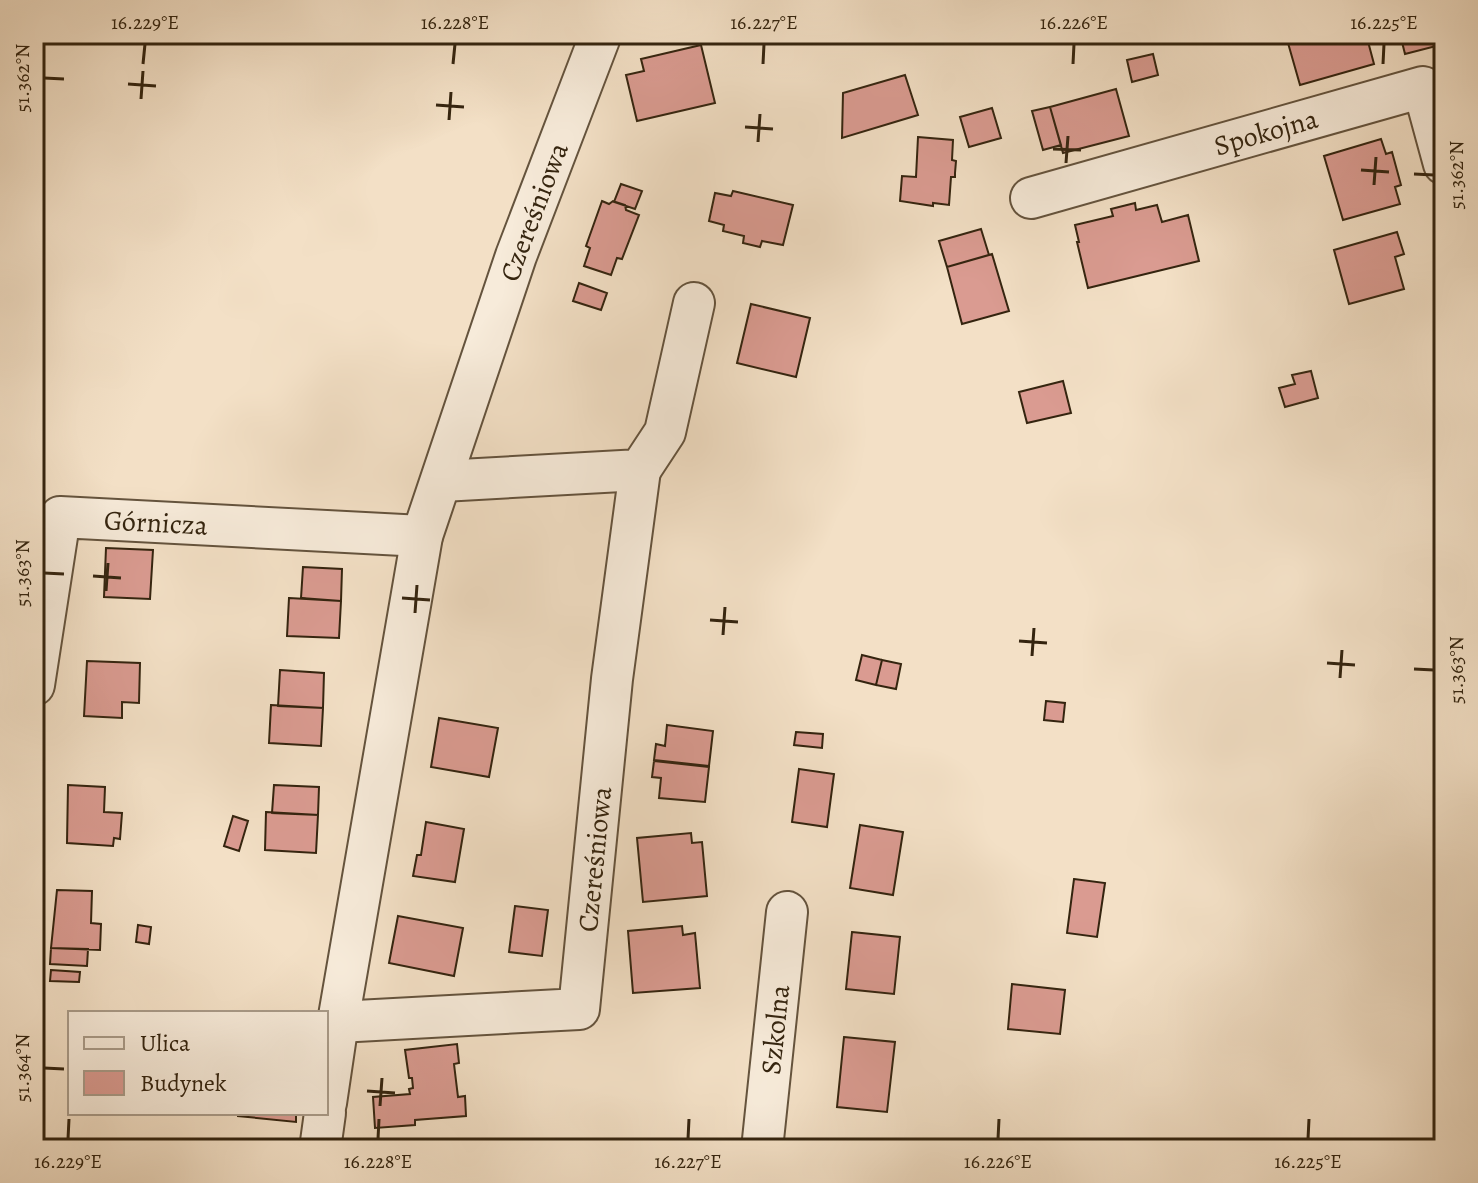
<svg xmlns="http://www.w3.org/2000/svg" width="1478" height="1183" font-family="Alegreya,serif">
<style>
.building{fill:#da9b91;stroke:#34240f;stroke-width:2}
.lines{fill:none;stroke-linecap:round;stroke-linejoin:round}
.minor-casing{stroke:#64533d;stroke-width:44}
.minor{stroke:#f7ebda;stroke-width:40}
.ticks{fill:none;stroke:#34240f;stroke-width:3}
.labels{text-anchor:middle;stroke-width:6;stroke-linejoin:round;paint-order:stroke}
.street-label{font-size:28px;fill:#34240f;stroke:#f7ebda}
.neatline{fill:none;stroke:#34240f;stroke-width:3}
.ticks-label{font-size:20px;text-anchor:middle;fill:#34240f}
</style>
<rect width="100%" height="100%" fill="#f3e0c6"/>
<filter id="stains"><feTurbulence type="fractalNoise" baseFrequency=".0025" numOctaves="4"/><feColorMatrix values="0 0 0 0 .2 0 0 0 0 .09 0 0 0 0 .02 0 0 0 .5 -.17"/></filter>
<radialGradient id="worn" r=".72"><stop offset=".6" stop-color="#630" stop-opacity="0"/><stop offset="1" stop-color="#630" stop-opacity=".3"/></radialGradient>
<!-- building -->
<path class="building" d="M1319,34H1366L1374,64L1300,85L1288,43Z
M1400,34H1444V44L1405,54Z
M701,45L715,103L637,121L626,75L644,71L641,59Z
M1153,54L1158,75L1132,82L1127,60Z
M905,75L918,115L842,138L843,93Z
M1116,89L1129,136L1063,153L1050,107Z
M1050,107L1061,145L1043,150L1032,111Z
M992,108L1001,138L969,147L960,117Z
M918,137L953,140L952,160L956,161L955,173V177H951L949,205L933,203V206L900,201L902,176L916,177Z
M1381,139L1386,154L1392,152L1401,185L1395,187L1400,204L1343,220L1324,156Z
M621,184L642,191L635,209L614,202Z
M733,191L793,205L783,245L762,241L760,247L743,243L744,236L723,231L724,225L709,221L715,193L731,196Z
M602,201L609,204L613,201L625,205L626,210L639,215L622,259L617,258L611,275L584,266L590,248L586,246Z
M1135,203L1136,210L1157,205L1162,222L1188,215L1199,261L1088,288L1077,242H1079L1075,225L1113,216L1111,209Z
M981,229L989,255L947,267L939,241Z
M1397,232L1404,254L1395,257L1404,289L1349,304L1334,250Z
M992,254L1009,311L962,324L947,267Z
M579,283L607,293L601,310L573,301Z
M751,304L810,318L796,377L737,363Z
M1311,371L1318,398L1285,407L1279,388L1295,384L1292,375Z
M1063,381L1071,413L1027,423L1019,392Z
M106,548L153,550L150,599L104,597Z
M303,567L342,569L341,601L301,598Z
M289,598L341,601L339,638L287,636Z
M862,655L882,660L876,685L856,680Z
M882,660L901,664L896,689L876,685Z
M87,661L140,663L139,703L122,702V718L84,716Z
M280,670L324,673L323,708L278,706Z
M1046,701L1065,703L1063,722L1044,720Z
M271,705L323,708L321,746L269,743Z
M439,718L498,728L489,777L431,767Z
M667,725L713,731L709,766L654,760L656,744L665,746Z
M796,732L823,734L822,748L794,745Z
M654,761L709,767L705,802L659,798L661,778L652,777Z
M799,769L834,774L827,827L792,822Z
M68,785L105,787L104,812L122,813L120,839L114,838L113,846L67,843Z
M274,785L319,787L318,815L272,813Z
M266,812L318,815L316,853L265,850Z
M233,816L248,821L239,851L224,846Z
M426,822L464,829L455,882L413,876L417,855H421Z
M860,825L903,832L893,895L850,888Z
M691,833L692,843L702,842L707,896L643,902L637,838Z
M1074,879L1105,883L1097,937L1067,933Z
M57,890L92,891L91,923L101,924L100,950L51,948Z
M515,906L548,910L542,956L509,952Z
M398,916L463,928L454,976L389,963Z
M138,925L151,927L149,944L136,942Z
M682,926L683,935L695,933L700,988L633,993L628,931Z
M852,932L900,937L894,994L846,989Z
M51,948L88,949L87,966L50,964Z
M51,970L80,972L79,982L50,981Z
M1012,984L1065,990L1060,1034L1008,1029Z
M844,1037L895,1042L887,1112L837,1107Z
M457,1044L459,1063L454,1064L458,1097L465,1096L466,1116L415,1120V1125L375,1128L373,1097L410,1094L409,1089L413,1088L412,1078H409L405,1050Z
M238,1113H296V1122L238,1116Z"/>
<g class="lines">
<defs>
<g id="minor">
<path id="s1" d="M1031,198L1423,87L1444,164"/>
<path d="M442,481L640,470L665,432L694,303"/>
<path id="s2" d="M34,685L60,517L422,536"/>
<path id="s3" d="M338,1022L579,1009L612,679L640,470"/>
<path id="s4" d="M326,1103L338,1022L422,536L516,256L601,34"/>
<path d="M320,1149L325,1113"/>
<path id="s5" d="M762,1149L787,912"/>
</g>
</defs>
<!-- minor casing -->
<use href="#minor" class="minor-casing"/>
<!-- minor -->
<use href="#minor" class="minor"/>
</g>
<!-- ticks -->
<path class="ticks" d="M143,64L145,44M453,64L455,44M763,64L764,44M1073,64L1074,44M1383,64L1384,44M44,78L64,79M128,84L156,86M141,99L143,71M436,105L464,107M449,120L451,92M745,127L773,129M758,142L760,114M1053,149L1081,150M1066,163L1068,136M1361,170L1389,172M1414,174L1434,175M1374,185L1376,157M44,573L64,574M93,576L121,578M106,591L108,563M402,598L430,600M415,613L417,585M710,620L738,622M723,635L725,607M1019,641L1047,643M1032,656L1034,628M1327,663L1355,665M1414,669L1434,670M1340,678L1342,650M44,1068L64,1069M367,1091L395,1093M380,1106L382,1078M68,1139L69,1119M378,1139L379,1119M688,1139L689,1119M998,1139L999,1119M1308,1139L1309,1119"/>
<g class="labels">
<!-- street labels -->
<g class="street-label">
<text dy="10" stroke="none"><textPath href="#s1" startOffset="244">Spokojna</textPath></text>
<text dy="10" stroke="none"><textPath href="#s4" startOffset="918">Czereśniowa</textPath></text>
<text dy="10" stroke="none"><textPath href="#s2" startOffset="266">Górnicza</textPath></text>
<text dy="10" stroke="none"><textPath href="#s3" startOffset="392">Czereśniowa</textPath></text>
<text dy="10" stroke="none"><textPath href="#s5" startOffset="120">Szkolna</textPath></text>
</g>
</g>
<!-- margin -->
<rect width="1478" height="1183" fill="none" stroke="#f3e0c6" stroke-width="88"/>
<!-- legend -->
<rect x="68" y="1011" width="260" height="104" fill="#f7ebda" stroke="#a99b89" stroke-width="2"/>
<rect x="84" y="1037" width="40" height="12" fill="#f7ebda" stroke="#a99b89" stroke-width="2"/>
<text x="140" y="1051" font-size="24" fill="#34240f">Ulica</text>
<rect x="84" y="1071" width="40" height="24" fill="#da9b91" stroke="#a99b89" stroke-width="2"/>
<text x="140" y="1091" font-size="24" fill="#34240f">Budynek</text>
<rect x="44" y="44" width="1390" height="1095" class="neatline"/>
<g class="ticks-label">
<text x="145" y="29">16.229°E</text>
<text x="455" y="29">16.228°E</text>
<text x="764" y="29">16.227°E</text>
<text x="1074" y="29">16.226°E</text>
<text x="1384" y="29">16.225°E</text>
<text transform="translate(22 78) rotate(-90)" y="7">51.362°N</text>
<text transform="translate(1456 175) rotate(-90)" y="7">51.362°N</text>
<text transform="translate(22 573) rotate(-90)" y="7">51.363°N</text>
<text transform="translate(1456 670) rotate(-90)" y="7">51.363°N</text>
<text transform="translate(22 1068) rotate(-90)" y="7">51.364°N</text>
<text x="68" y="1168">16.229°E</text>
<text x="378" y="1168">16.228°E</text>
<text x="688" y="1168">16.227°E</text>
<text x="998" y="1168">16.226°E</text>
<text x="1308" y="1168">16.225°E</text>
</g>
<rect width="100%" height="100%" filter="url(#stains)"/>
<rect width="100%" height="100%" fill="url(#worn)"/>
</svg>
